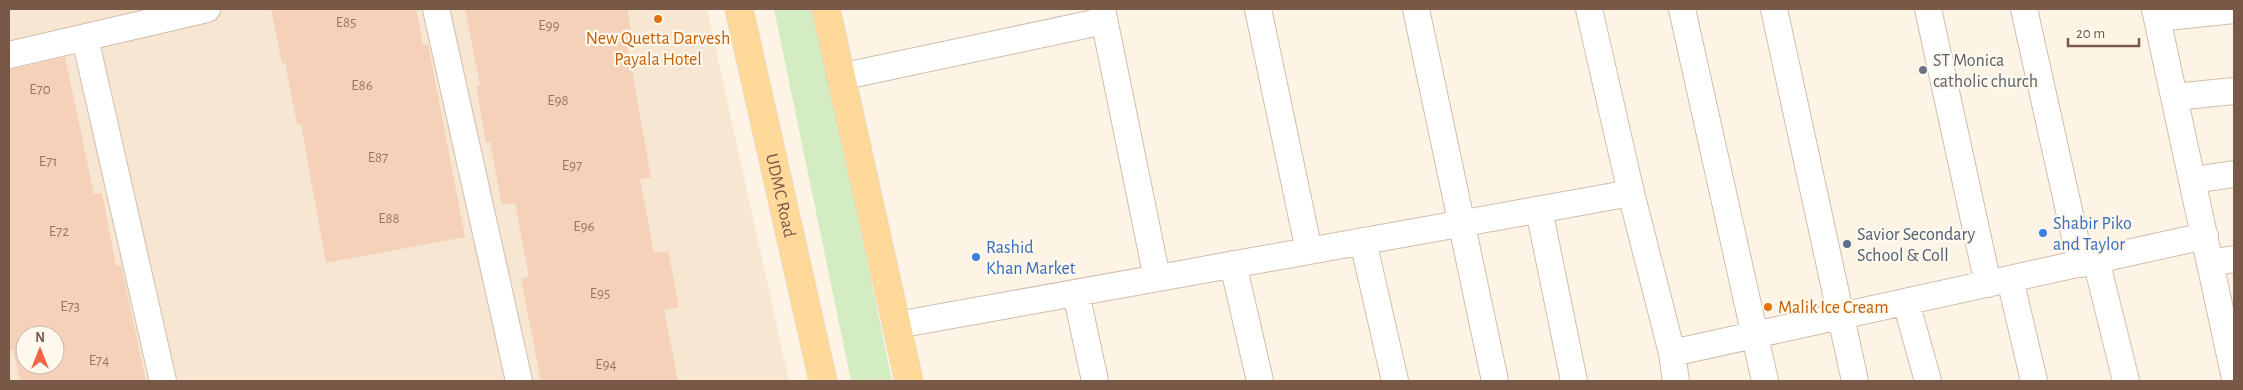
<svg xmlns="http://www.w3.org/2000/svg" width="2243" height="390" font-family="'Alegreya Sans',sans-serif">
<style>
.residential{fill:#f6e6d2;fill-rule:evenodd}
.green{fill:#d3ecc2}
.building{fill:#f5d1ba;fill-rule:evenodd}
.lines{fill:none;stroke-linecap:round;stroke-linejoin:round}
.minor-casing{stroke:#d2bdac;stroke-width:28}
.major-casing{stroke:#dcd4cf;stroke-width:29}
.minor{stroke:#fff;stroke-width:26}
.major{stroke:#ffd99a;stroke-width:28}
.food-dot{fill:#e8710a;stroke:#fff8ec;stroke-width:2}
.worship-dot{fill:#6b7280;stroke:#fff8ec;stroke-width:2}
.shop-dot{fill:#3f7fe0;stroke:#fff8ec;stroke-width:2}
.service-dot{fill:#5c6f8a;stroke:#fff8ec;stroke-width:2}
.labels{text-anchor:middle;stroke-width:4.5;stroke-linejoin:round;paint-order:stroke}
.number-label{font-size:15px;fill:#977764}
.food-label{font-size:18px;fill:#c56008;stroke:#fff8ec}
.worship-label{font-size:18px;fill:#5b616d;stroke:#fff8ec;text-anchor:start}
.street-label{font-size:18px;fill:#785948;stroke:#fff8ec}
.shop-label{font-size:18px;fill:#366cbe;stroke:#fff8ec;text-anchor:start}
.service-label{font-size:18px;fill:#4e5e75;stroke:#fff8ec;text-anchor:start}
</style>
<rect width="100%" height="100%" fill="#fef4e5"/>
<!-- residential -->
<path class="residential" d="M9,9H707L789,381H9ZM25,335H55V365H25Z"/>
<!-- green -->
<path class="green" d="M774,9H815L892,381H851Z"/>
<!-- building -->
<path class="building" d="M271,9H416L423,45L428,44L465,237L326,263L301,124L297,125L285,62L282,63Z
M465,9H627L633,42L627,43L651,177L640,179L654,253L668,251L679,307L664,310L678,381H541L521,279L529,277L515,203L502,205L490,142L486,143L476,86L480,85Z
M65,57L94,194L102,193L116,266L121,265L146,381H20L13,350L9,351V70ZM25,335H55V365H25Z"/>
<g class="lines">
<defs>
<path id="minor" d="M436,9L519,381
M1102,9L1157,278
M1258,9L1309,251
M1416,9L1495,381
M1589,9L1631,193L1672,353L1676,381
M1682,9L1765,381
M1774,9L1855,381
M1928,9L1988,284
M2024,9L2081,264
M2155,9L2234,374
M2157,18L2234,10
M85,38L163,381
M9,55L207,9
M840,77L1104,21
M2174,97L2234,91
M2193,180L2234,174
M1539,210L1574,381
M1363,241L1395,381
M2096,260L2126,381
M2211,263L2234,259
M1233,264L1260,381
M2010,279L2034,381
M1076,293L1095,381
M1906,302L1928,381
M897,325L1631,193
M1672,353L2205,236"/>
<g id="major">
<path id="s1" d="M739,9L823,381"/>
<path d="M826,9L909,381"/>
</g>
</defs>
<!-- minor casing -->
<use href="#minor" class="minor-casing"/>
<!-- major casing -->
<use href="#major" class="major-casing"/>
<!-- minor -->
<use href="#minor" class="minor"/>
<!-- major -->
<use href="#major" class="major"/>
</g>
<!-- markers -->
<g class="food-dot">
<circle cx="658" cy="19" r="5"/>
<circle cx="1768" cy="307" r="5"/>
</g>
<circle class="worship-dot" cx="1923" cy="70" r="5"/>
<g class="shop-dot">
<circle cx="2043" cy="233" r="5"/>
<circle cx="976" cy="257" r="5"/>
</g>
<circle class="service-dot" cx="1847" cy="244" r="5"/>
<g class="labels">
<!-- number labels -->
<g class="number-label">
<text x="346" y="27">E85</text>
<text x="549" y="30">E99</text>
<text x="362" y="90">E86</text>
<text x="40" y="94">E70</text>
<text x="558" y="105">E98</text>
<text x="378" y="162">E87</text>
<text x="48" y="166">E71</text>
<text x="572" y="170">E97</text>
<text x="389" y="223">E88</text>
<text x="584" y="231">E96</text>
<text x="59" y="236">E72</text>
<text x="600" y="298">E95</text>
<text x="70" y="311">E73</text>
<text x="99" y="365">E74</text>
<text x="606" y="369">E94</text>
</g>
<!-- food labels -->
<g class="food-label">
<text x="658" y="44">New Quetta Darvesh<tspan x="658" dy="21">Payala Hotel</tspan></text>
<text x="1778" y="313" text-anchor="start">Malik Ice Cream</text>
</g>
<!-- worship labels -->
<g class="worship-label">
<text x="1933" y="66">ST Monica<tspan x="1933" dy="21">catholic church</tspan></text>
</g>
<!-- street labels -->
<g class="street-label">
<text dy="6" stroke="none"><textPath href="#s1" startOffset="191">UDMC Road</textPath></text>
</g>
<!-- shop labels -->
<g class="shop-label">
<text x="2053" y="229">Shabir Piko<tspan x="2053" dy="21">and Taylor</tspan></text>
<text x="986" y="253">Rashid<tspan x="986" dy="21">Khan Market</tspan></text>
</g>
<!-- service labels -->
<g class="service-label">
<text x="1857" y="240">Savior Secondary<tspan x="1857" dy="21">School &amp; Coll</tspan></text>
</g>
</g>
<!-- border -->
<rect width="2243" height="390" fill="none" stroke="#785948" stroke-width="20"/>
<!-- north arrow -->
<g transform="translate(40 350)"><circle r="24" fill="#fff8ec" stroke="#c9b8aa"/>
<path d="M0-4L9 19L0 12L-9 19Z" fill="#ef6843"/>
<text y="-8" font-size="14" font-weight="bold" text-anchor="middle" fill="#785948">N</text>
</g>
<!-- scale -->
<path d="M2068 38v8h71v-8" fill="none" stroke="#785948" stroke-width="2.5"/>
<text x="2076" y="38" font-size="15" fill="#785948" stroke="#fff8ec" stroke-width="4" paint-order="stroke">20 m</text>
</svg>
